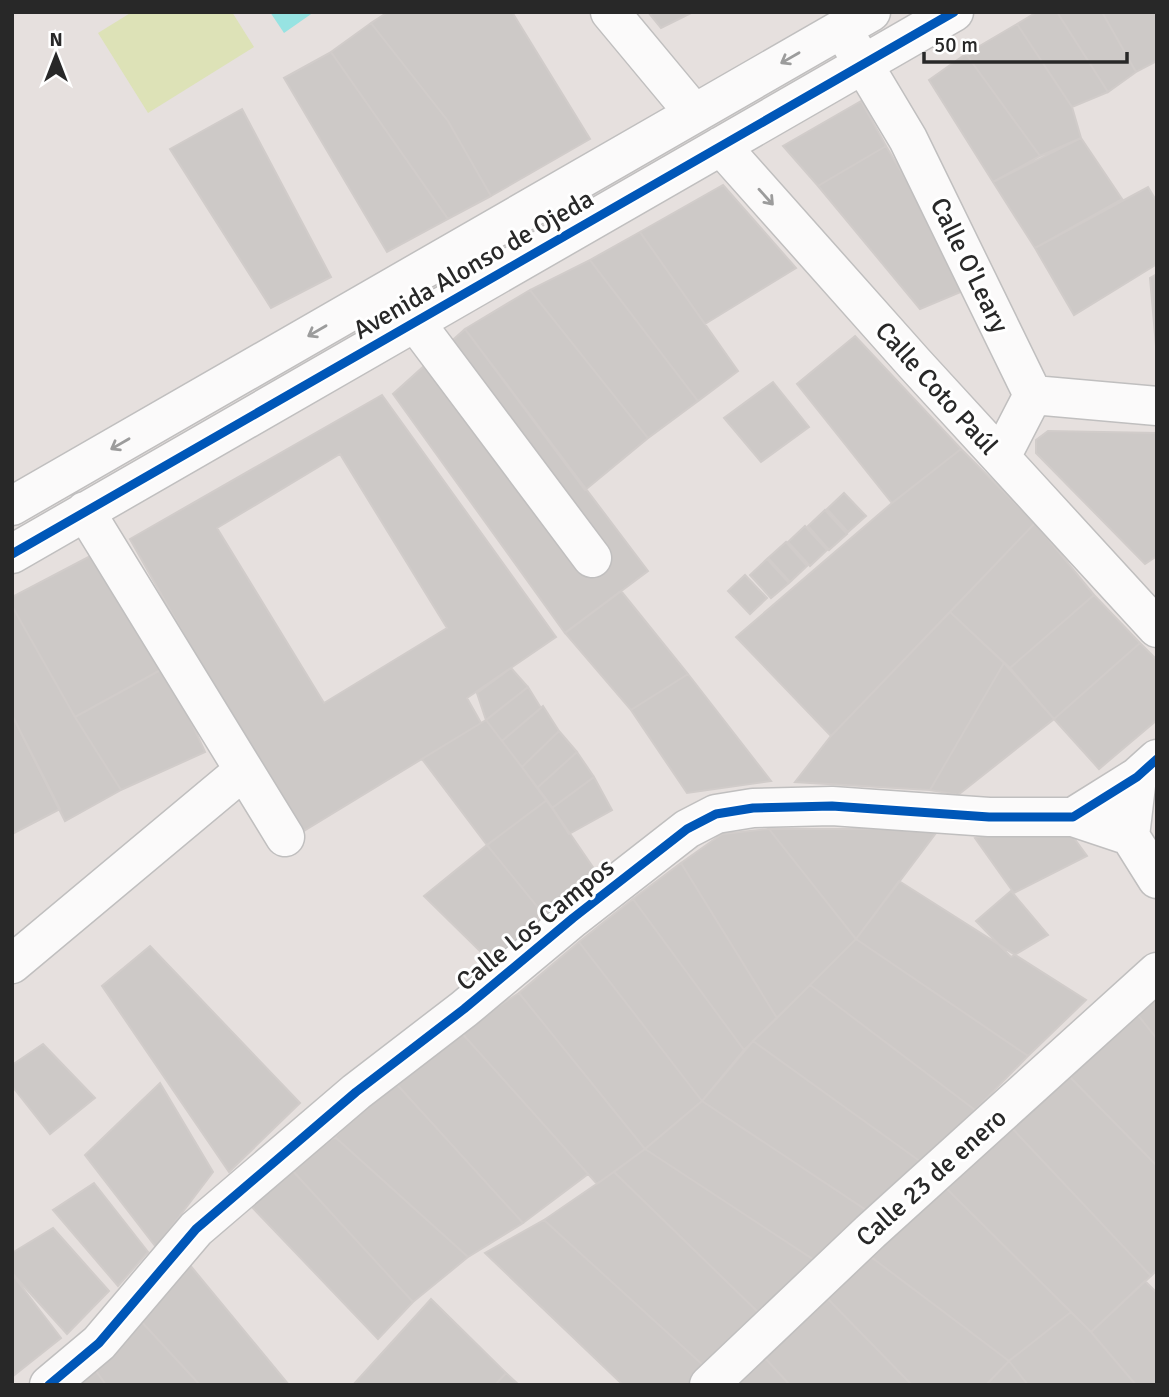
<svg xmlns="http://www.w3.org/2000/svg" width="1169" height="1397" font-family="Signika,sans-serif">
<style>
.pitch{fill:#dde2b7}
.water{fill:#97e3e2}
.building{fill:#cdc9c7;stroke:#d1ccca;stroke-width:2;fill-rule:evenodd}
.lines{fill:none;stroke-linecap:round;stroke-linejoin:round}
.minor-casing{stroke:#c0bfbf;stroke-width:41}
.minor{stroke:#fbfafa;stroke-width:38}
.cycleway-casing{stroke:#fff;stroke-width:13}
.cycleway{stroke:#0057b8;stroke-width:9}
.oneway{stroke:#9c9c9c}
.labels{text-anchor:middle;stroke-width:6;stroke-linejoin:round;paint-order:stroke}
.street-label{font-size:26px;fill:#282828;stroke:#fff}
</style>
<rect width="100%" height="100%" fill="#e6e0de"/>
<!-- pitch -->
<path class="pitch" d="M132,12H232L254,47L148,113L98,33Z"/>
<!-- water -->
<path class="water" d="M270,12H314L284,33Z"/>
<!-- building -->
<path class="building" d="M388,12H512L590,139L491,196L448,121L371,23Z
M648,12H693L661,28Z
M1037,12H1057L1108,92L1072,107L1017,24Z
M1057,12H1102L1136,72L1108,92Z
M1102,12H1157V61L1136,72Z
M371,23L448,121L491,196L448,219L331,52Z
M1017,24L1072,107L1081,138L1040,156L966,54Z
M331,52L448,219L387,252L284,78Z
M966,54L1040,156L993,182L929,80Z
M861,101L886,146L818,186L783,146Z
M242,109L331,277L271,308L170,149Z
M1081,138L1122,199L1035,248L993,182Z
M886,146L970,288L920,309L818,186Z
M723,185L796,268L705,324L640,232Z
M1148,187L1157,202V264L1074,315L1035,248Z
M640,232L738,371L698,401L590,260Z
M590,260L698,401L648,438L530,290Z
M1157,274V357L1150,278Z
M530,290L648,438L585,490L465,329Z
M465,329L648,571L565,633L393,394Z
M855,336L961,449L892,503L797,384Z
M773,382L809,427L761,462L724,418Z
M382,395L556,637L467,698L481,723L297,835L130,539ZM340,454L447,628L324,703L217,528Z
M1048,431L1157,433V556L1145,564L1036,453V440Z
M961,449L1035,523L831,736L736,637L892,503Z
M844,493L866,516L848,532L827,509Z
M825,510L847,534L829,550L808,526Z
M1035,523L1094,595L1010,668L950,612Z
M805,526L827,550L810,566L788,542Z
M786,542L807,566L790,582L768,558Z
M94,554L166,667L75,717L12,606V597Z
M767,559L789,583L771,598L750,575Z
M745,575L767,598L750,614L728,591Z
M621,591L688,674L631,710L565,633Z
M1094,595L1140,643L1054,719L1010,668Z
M12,606L75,717L121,790L65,821L12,715Z
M950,612L1004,663L930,790L795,782L831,736Z
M1140,643L1157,660V720L1099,769L1054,719Z
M1004,663L1054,719L958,795L930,790Z
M166,667L205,752L121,790L75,717Z
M511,668L528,687L486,720L477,693Z
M688,674L771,781L687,793L631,710Z
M528,687L541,708L502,741L486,720Z
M543,706L559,731L522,767L502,741Z
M12,715L60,809L12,834Z
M486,720L547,800L487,845L422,759Z
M559,731L577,752L537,788L522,767Z
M577,752L594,777L552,808L537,788Z
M594,777L612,810L569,834L552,808Z
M547,800L597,873L544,915L487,845Z
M769,829L856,939L777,1018L681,863L722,834Z
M769,829H939L856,939Z
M1068,830L1087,856L1014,893L975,838L992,833Z
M487,845L544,915L490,961L424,896Z
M681,863L777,1018L744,1050L633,899Z
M899,881L1086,1000L1028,1056L856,939Z
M1011,891L1048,935L1011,957L976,921Z
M633,899L744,1050L702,1101L579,942Z
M856,939L1028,1056L975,1110L810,985Z
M579,942L702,1101L645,1149L519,993Z
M150,946L300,1103L229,1172L102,986Z
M810,985L975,1110L921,1162L753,1041Z
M519,993L645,1149L597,1184L460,1031Z
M1157,998V1039L1137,1014Z
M1137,1014L1157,1039V1166L1066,1073Z
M460,1031L588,1174L523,1223L392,1079Z
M753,1041L921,1162L866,1210L702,1101Z
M43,1044L95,1098L50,1134L12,1086V1065Z
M1066,1073L1157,1166V1270L1151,1276L1009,1125Z
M392,1079L523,1223L468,1257L335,1137Z
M160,1083L213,1172L156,1247L85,1155Z
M702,1101L866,1210L814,1260L645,1149Z
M1009,1125L1151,1276L1091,1332L946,1188Z
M335,1137L468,1257L413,1302L291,1169Z
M645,1149L814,1260L761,1315L614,1172Z
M291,1169L413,1302L378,1339L250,1205Z
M614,1172L761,1315L705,1367L544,1220Z
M94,1183L148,1252L118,1286L53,1210Z
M946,1188L1071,1312L1009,1361L871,1257Z
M544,1220L705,1367L688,1385H623L485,1253Z
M53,1228L109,1291L67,1334L12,1273V1253Z
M871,1257L1009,1361L986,1385H912L826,1297Z
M189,1264L289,1385H200L139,1319Z
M12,1274L61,1338L12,1377Z
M1145,1281L1157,1293V1381L1152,1385H1136L1091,1332Z
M826,1297L912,1385H790L762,1355Z
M431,1299L506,1373L495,1385H353Z
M1071,1312L1091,1332L1136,1385H1028L1009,1361Z
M139,1319L200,1385H106L94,1368Z
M762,1355L790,1385H732Z
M1009,1361L1028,1385H986Z
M94,1368L106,1385H76Z
M506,1373L519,1385H495Z"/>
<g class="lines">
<defs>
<path id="minor" d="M610,12L694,113
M850,42L908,139L1033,395L1157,406
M721,146L914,363L1157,628
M415,322L592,558
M1001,457L1033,395
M12,506L871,12
M85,511L285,837
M12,554L954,12
M1073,817L1130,836L1137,777
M1130,836L1157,879
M12,964L243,771
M49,1385L99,1343L196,1229L356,1092L464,1009L573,918L687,829L716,814L753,808L832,806L989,817H1073L1137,777L1157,759
M709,1385L870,1232L1157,972"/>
</defs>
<!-- minor casing -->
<use href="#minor" class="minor-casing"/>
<!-- minor -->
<use href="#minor" class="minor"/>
<defs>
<path id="cycleway" d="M12,554L954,12
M49,1385L99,1343L196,1229L356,1092L464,1009L573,918L687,829L716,814L753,808L832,806L989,817H1073L1137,777L1157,759"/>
</defs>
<!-- cycleway casing -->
<use href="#cycleway" class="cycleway-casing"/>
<!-- cycleway -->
<use href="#cycleway" class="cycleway"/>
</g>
<!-- one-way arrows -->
<defs><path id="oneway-shaft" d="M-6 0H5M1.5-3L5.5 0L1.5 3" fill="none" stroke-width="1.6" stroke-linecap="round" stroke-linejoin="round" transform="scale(1.75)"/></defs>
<g class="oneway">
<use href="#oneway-shaft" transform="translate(790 58) rotate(150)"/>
<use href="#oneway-shaft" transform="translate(766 197) rotate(48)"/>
<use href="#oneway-shaft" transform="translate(317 331) rotate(150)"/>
<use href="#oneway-shaft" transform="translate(120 444) rotate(150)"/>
</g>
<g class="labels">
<!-- street labels -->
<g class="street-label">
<text transform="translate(473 264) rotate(-30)" y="9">Avenida Alonso de Ojeda</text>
<text transform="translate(970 265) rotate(64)" y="9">Calle O'Leary</text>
<text transform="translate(937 388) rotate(48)" y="9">Calle Coto Paúl</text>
<text transform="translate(535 924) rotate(-39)" y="9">Calle Los Campos</text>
<text transform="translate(931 1177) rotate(-42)" y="9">Calle 23 de enero</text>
</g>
</g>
<!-- border -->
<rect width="1169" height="1397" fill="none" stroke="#282828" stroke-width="28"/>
<!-- north arrow -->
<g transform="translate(56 56)" stroke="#ffffff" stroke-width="5" paint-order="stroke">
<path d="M0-5L12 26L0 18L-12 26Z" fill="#282828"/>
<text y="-10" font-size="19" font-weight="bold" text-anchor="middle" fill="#282828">N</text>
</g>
<!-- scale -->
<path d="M924 52v10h203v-10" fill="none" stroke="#282828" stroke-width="3.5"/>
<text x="934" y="52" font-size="21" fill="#282828" stroke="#ffffff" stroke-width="5" paint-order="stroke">50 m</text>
</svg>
